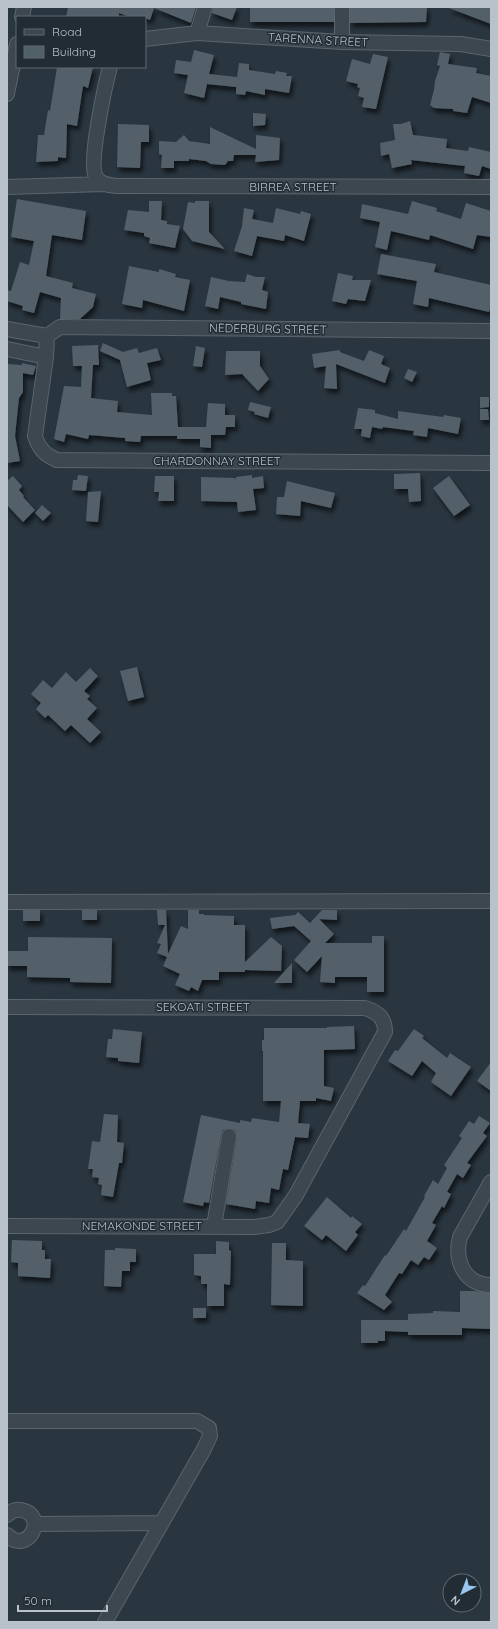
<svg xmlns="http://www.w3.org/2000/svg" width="498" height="1629" font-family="Quicksand,sans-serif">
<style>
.building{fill:#52606a;filter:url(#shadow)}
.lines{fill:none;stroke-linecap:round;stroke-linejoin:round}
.minor-casing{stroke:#5a656d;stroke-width:16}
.minor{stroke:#3d474f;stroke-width:14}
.labels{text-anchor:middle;stroke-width:3;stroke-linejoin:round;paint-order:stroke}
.street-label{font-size:12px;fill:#b9c2ca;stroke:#212c35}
</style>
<defs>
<filter id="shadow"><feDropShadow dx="2.5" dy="4.5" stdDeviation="2" flood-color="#0009"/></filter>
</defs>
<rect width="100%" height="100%" fill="#29353f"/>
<!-- building -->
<path class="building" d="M68,7H196L191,23L154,8L150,20L145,18V17H130L119,13V17H66Z
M213,7H237L232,20L212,13Z
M250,7H334V22H250Z
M350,7H427L426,22L350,23Z
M449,7H491V24L449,8Z
M194,50L214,55L209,74L237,77L239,63L249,64V70L275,74L276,71L287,73L286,76H292L289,93L265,89V95L246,91L245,95L236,94V87L207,84L204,98L184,93L188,75L174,73L176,60L191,62Z
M440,52L450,54L448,64L477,68L476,73L491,76V103L472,97L467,113L453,111V109L434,108L430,105L434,90L435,81L440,66L437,65Z
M373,54L388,57L376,109L362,107L364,98L358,96L360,88L357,87L358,84L346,81L352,59L370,64Z
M57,67H93L88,88L83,86L77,126L67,124L66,158L58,157V161L36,162L38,135H44L48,110L50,111Z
M253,113L266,114L265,125L253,126Z
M410,121L413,135L447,139L446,148L468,151L469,147L491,152V169L482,166L479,176L464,173L465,166L411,160L412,164L392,168L389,154L381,156L380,143L395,140L393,124H401Z
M118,124L149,125V142H141L140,168L117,167Z
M210,127L256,149V135L280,138L279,160L255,162L256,155H234L233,161H228L225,165L211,164L206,161L189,159V161H174V168H161L162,155L159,154V141L176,142L184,135L189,141L210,144Z
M17,199L86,211L82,240L52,235L46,276L73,283L72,288L96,294L93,307L80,319H60L61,298L40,292L34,313L22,310L23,306L7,301V290L11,291L20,262L29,265L34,241L11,237Z
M149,201H162L161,220L167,221V224L180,226L175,248L149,243L150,238L144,236V233L124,230L128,210L149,212Z
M195,201H209V232L225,249L192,241L183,229L188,202L195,203Z
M412,201L437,208L436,211L461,219L466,203L491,211V237L477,235L473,249L430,235L429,240L391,231L387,250L375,247L380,222L360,218L362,204L408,214Z
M244,208L254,210L252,219L273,223L276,208L300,214L301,211L311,214L304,241L285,235L284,241L257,236L252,256L234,251L242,226Z
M381,254L436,264L434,272L491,285V305L489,312L429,298L428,307L413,304L417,281L377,274Z
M129,266L159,272V269L176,274L175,277L190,280L184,311L143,300L142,308L122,304Z
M338,273L353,276L352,280H371L365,301L348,299L346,304L332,301Z
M247,274L256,277H265L262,290L268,292L266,309L241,304V302L220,297L218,309L205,306L211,277L229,281L245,282Z
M103,343L123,352L137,348L139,353L157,348L161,360L147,363L151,380L127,387L120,360L100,351Z
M98,345L99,365H93L91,398L118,401L117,412L152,415L151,393H172V396H176L178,427H206L208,403L225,404V415H235V427H226L225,435H211V448L200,447V439H177V436H141L140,442L125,441V438L89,435L88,439L66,434L64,442L54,439L64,386L81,387L82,366H73L72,346Z
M196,346L205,348L202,367L193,366Z
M340,350V352L364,361L369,350L384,356L381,364L390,368L385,383L336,364L337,389L324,388L326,366L314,368L312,354Z
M226,351H260V366L269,379L258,391L242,374L225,375Z
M22,363L36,366L33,375L23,373V392L19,398L15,436L20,461L7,463V364L22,365Z
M408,369L417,372L412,382L404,378Z
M480,397H489V407L480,408Z
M250,402L271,407L268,418L254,414L255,412L248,410Z
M358,408L375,410V413L398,419V411L443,417L444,415L461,418L458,434L428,428L427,437L413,435L414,431L383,427L382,429L372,427L370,438L361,436L362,429H354Z
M480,409H488L489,420H480Z
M420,473L421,501L409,502L408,489H394V474Z
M78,475L88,476L86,491L72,490L73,480H77Z
M252,475V478L263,476L264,488L253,489L256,510L238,512L237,502L201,501V477L235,478L236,480V477Z
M13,476L22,486L19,490L24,496L23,497L35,510L23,522L7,505V481Z
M155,476H174V501H158L159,492H154Z
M449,476L470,505L454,516L433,488Z
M287,481L335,493L331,508L301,501L300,516L276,514L277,497H284Z
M101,491L98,522L86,521L88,492Z
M42,505L51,513L43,521L35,513Z
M137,667L144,697L128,701L120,671Z
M90,668L98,676L84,691L90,696L87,699L97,708L87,719L101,732L90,743L71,725L65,731L48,715L45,718L36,709L41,703L31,694L43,680L52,688L66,672L76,682Z
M23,910H40V921H23Z
M82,910H97V920H82Z
M157,910H166L168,954L181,926L188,929V910H199V914H204V915L234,916V925H245V962L271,937L282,946L281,971L245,970V972H219V980H202L198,991L191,987L189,991L175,985L180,974L163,966L167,957L157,953L161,944L157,943L165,925H158Z
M322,910H337V920L319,919L334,934L325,943H372V936H384V992H367V977H335V983L320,982L322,956L307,972L294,960L311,941L294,926L272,929L270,918L295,915L298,912L310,923Z
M28,937L112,938L111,983L70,982V978L27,977V966H7V951H28Z
M292,963V983H274Z
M354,1026L355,1049L324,1050V1086L334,1088L331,1101L316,1098V1101H300L298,1123L310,1124L308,1138L295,1137L288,1170L283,1169L279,1190L271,1188L269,1203L256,1201L255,1209L226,1204L237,1137L235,1130L230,1128L223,1130L221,1135L209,1203L204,1202L203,1206L183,1202L201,1115L240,1123V1120L251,1122L252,1118L279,1122L281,1101H263V1051H262V1040H264V1028H327V1027Z
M113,1029L142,1032L139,1063L118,1061V1058L106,1057L108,1039H112Z
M414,1029L424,1036L422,1038L447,1058L450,1053L471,1067L451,1096L431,1082L436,1073L422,1061L412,1076L388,1061L395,1050L398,1051Z
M491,1062V1091L477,1081Z
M104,1114L118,1115L117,1142L124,1143L122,1163H119L113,1197L101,1195L102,1185L98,1184L99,1178L92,1177L93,1169H88L92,1141L100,1142Z
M479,1116L490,1123L483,1133L487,1136L467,1163L471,1165L463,1178L457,1174L447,1192L451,1194L444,1208L442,1206L432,1223L436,1225L427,1241L437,1248L429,1260L424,1257L418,1265L411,1260L402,1274L399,1273L385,1295L392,1302L384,1310L357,1293L363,1285L365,1286L385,1255L386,1256L404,1229L406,1231L425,1197L424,1196L433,1180L438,1184L447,1168L444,1165L462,1138L459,1136L469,1121L474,1124Z
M327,1197L351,1218L352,1216L362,1224L355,1232L358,1235L346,1251L326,1235L322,1240L304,1226Z
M12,1240L42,1241V1250H45V1259H51L50,1278L18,1276V1263L11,1262Z
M216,1241L229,1242V1250L231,1251L230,1285L224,1284V1306H207V1284H201V1276L194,1275V1254H216Z
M272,1243H286V1260L303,1261V1306L271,1305Z
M115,1248L136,1249V1262H130V1271H122L121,1287L104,1286L105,1250H115Z
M460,1291H475L491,1293V1329L462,1328V1335H408V1332L385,1331V1341H378V1343H361V1320H408V1314L433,1313V1311L460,1312Z
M193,1308H206V1318H193Z"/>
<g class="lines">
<defs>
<path id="minor" d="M342,7V42
M22,17L24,7
M197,33L205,7
M145,39L197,33L342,42L461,44L491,49
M110,67C105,86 88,163 96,177C101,186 114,186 124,186L491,187
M7,94L17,44
M7,187L104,184
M7,329L47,336
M491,331L60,327L47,336L46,357L35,436C39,449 45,455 57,460L491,463
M7,349L46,357
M7,902L491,901
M7,1007L365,1008C377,1012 385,1017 385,1032L296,1195L287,1208L277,1222L269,1225L254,1227L7,1226
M491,1182L460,1237C454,1260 464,1285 491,1285
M214,1226L229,1136
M7,1421H197L209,1428L210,1436L204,1449L105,1622
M7,1515C11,1511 16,1509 21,1510C49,1515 28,1556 7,1535
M35,1524L162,1523"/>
</defs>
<!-- minor casing -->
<use href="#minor" class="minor-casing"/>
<!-- minor -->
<use href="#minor" class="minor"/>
</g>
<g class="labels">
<!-- street labels -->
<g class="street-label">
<text transform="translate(318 40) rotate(3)" y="4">TARENNA STREET</text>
<text x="293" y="191">BIRREA STREET</text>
<text transform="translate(268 329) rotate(1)" y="4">NEDERBURG STREET</text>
<text x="217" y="465">CHARDONNAY STREET</text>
<text x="203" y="1011">SEKOATI STREET</text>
<text x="142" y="1230">NEMAKONDE STREET</text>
</g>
</g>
<!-- border -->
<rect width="498" height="1629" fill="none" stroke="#b9c2ca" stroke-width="16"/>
<!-- legend -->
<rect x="16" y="16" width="130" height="52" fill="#212c35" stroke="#5e6871"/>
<rect x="24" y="29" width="20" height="6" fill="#3d474f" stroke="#5e6871"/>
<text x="52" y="36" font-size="12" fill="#b9c2ca">Road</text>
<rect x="24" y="46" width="20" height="12" fill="#52606a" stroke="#5e6871"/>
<text x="52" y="56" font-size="12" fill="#b9c2ca">Building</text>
<!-- north arrow -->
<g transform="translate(462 1593) rotate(222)"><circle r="19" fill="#212c35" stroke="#5e6871"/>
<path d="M0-3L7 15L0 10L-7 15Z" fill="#99c5ef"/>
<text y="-6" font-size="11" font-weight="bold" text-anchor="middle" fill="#b9c2ca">N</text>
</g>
<!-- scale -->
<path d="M18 1605v6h89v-6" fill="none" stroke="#b9c2ca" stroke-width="2"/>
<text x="24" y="1605" font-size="12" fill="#b9c2ca" stroke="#212c35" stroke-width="3" paint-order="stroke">50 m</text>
</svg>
